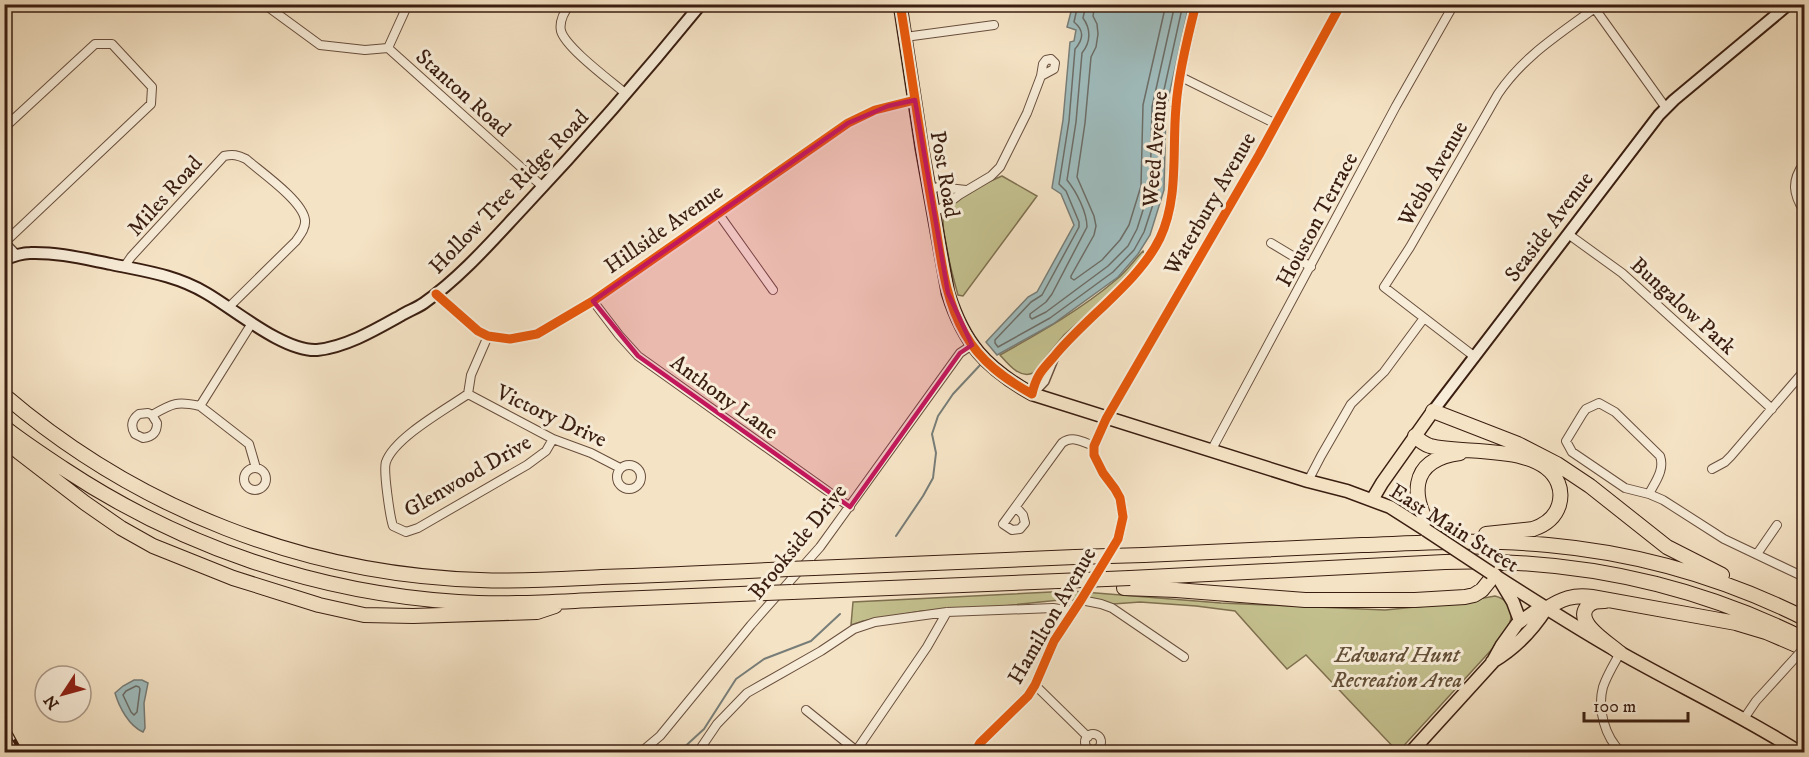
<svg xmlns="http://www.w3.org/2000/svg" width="1809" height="757" font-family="'IM FELL DW Pica',serif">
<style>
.green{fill:#c4c18f;stroke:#7f7050;stroke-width:1.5}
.water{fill:#9fbcbd;stroke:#777d78;stroke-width:1.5}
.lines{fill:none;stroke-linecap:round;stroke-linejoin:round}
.shore{stroke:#6c6d67;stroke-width:1.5}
.stream{stroke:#777d78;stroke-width:2}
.minor-casing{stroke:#694f3e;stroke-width:10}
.tertiary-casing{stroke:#694f3e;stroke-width:12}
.secondary-casing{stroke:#3a1e11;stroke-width:14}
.primary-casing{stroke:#3a1e11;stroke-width:15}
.motorway-casing{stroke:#3a1e11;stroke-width:16}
.minor{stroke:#f8edd9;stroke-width:8}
.tertiary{stroke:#f8edd9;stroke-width:9}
.secondary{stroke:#f8edd9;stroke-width:10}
.primary{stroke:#f5e3c5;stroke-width:12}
.motorway{stroke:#f5e3c5;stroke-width:14}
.rail-casing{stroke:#3a1e11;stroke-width:4.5}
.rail{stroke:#f8edd9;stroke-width:2;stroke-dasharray:7;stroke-linecap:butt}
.minor-bridge-casing{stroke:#694f3e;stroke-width:10;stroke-linecap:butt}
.primary-bridge-casing{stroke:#3a1e11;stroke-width:15;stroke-linecap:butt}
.motorway-bridge-casing{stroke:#3a1e11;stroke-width:16;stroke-linecap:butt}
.minor-bridge{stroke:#f8edd9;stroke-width:8}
.primary-bridge{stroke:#f5e3c5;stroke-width:12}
.motorway-bridge{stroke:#f5e3c5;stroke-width:14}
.cycleway-casing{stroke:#f8edd9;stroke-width:13}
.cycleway{stroke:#e8590c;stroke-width:9}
.marked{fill:#c2185b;fill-opacity:0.2;stroke:#c2185b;stroke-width:4.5;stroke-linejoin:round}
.labels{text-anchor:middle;stroke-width:6;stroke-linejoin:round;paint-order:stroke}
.street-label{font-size:22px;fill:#3a1e11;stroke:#f8edd9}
.park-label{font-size:22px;font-style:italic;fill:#634f37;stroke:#f8edd9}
</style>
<rect width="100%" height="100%" fill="#f5e3c5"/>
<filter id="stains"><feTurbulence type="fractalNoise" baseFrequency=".00333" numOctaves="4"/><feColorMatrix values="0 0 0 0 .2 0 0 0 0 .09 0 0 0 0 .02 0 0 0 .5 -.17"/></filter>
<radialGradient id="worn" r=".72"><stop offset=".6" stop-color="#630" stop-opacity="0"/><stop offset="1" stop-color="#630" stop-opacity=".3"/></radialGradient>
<!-- green -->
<path class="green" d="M1002,176L1037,196L963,296L958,295C954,280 936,219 946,209C960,192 983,185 1002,176Z
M1143,251L1145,255L1099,304L1064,335L1033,373C1020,379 1009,365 1000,355C1041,332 1082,309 1117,279C1127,271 1134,260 1143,251Z
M1071,591L1221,603L1385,610L1456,603L1495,596C1517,602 1513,620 1504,636L1398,752L1306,655L1287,669L1235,611L1196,606L1140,602L1113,604L1094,600H1060L955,611H922L863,621L851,625L853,602Z"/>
<!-- water -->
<path class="water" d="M1073,4L1189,5L1166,109L1164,190L1150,235L1138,254L1118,277L1053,324L997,355L986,342L1028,297L1037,292L1074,225L1061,194L1052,188L1063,120L1070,42L1074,41L1076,30L1067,27Z
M134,680H142L148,683L144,703L145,728L143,732C129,726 119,707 115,693L123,686Z"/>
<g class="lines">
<!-- shore -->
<path class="shore" d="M1078,4L1074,22C1084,30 1084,39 1075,49L1069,121L1059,184L1066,191L1079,222V227L1042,295L1031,302L995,340V343L998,347L1050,318L1113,272L1134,250L1144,232L1158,189L1160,108L1183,4
M1086,4L1083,18C1091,29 1091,42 1082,53L1076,122L1067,180C1076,191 1087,212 1087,227L1052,294L1046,302L1030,314V317L1032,319L1046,312L1108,266L1128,246L1137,229L1150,188L1152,107L1175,4
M1095,4L1093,16L1097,24L1098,34L1096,47L1091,57L1085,123L1077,177L1094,216L1096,226L1094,235L1071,276V278L1074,280L1102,260L1120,240L1129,225L1141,186L1143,105L1166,4
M136,686L139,687L140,689L137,712L134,715L131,712L123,695L126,691Z"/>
<!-- stream -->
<path class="stream" d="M896,536L923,496L933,478L936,453L932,434L938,416L953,394L982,363
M679,752L704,729L736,679L764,659L811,641L840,614"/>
<defs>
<path id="minor" d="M264,4L320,45L365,50L388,48
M408,4L388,48L543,187
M570,4C564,12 559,22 561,31C566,48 611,81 626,94
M1593,6L1666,108
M905,37L994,25
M1181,77L1276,124
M4,128L95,44H112L152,87L151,104L4,243
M1804,163C1791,181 1793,194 1804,211
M929,189L939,187L966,190
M933,212L942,208L959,195L991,176L1000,167L1027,113L1041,76L1043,64L1046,60L1051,59L1055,63L1054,69L1041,76
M718,213L773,290
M1568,234L1622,273L1772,409
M1271,243L1311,267
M124,267L131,257L224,156C233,154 238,155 246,159C261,172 303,201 305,220C306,228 300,235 296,241L229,307
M436,294L478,331L488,336L510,339L537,334L593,301L848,123L875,110L915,100
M593,301L619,335L638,356L850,507
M252,323L200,406L249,444L256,468
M488,336L471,375L468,394C446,409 394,438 386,462C383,470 390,517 393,526L406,532L418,528L527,465L546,451L553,439
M1475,357L1384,287L1410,247L1498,94C1525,54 1562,33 1600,4
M468,394L553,439L591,453L620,468
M1599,403L1615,412L1660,456C1665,470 1655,482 1649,494L1625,488L1572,452L1566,441L1583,413L1586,409Z
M152,415L157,423C157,433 152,437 143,438L135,434C130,426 132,419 139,414L148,413L152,415C173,403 177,401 200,406
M1106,419L1259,155L1341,4
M1211,451L1396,106L1454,4
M617 477a12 12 0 1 1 24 0a12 12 0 1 1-24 0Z
M244 479a11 11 0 1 1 22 0a11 11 0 1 1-22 0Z
M1712,469L1725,462L1731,456L1804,371
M1308,481L1321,456L1351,404L1384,372L1424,318
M1649,494L1663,500L1724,539L1804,577
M1016,507L1023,515L1025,523L1020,529L1012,530L1003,524L1062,443C1072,435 1083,442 1094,446
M1757,554L1777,525
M1081,600L1101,604L1112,608L1184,657
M1620,653C1614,664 1607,675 1603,687C1597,709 1605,737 1621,752
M1035,685L1088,737
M806,710L858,752
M1743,720L1756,701L1796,657
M1085 742a8 8 0 1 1 16 0a8 8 0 1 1-16 0Z
M856,751L927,647L947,612
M641,752L660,736L751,625L820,547L960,353L972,345
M698,752L717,724L747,693L821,651L854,629L875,622L947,612L1053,608L1073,611"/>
<path id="tertiary" d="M4,243L16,255
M1033,393L1044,381L1053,359
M1032,394C1037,372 1044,369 1057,353C1088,316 1140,280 1160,238C1179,198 1172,150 1176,107C1178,76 1188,35 1196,4
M975,752L980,743L1028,696L1035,685L1054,641L1081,600L1118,539L1123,517L1120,498L1115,489L1103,473L1094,455V446L1106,419"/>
<path id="secondary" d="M4,260C13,256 21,253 30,253C57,252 85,259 111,264C144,271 176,275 206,293C234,309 284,352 317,350C346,347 375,330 400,316C408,311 417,308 424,303C461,277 492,241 522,209C584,143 644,74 701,4
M1433,411L1659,115L1674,100L1789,4"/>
<path id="primary" d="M900,4L922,149L948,293C964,344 986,368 1032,394L1308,481L1347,491L1390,507L1426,530
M1372,500L1382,483L1433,411
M1491,573C1533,600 1575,627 1619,652C1679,686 1741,715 1799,752
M1501,582L1513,602L1520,621
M1492,662C1514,649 1532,631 1546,609
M1411,752L1492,663L1502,645L1517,624L1535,611L1546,609"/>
<path id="motorway" d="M4,395C137,509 305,575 480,580C521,582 562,579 602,577C664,575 726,572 788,569
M1433,411L1518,444L1557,464L1590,486L1667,547L1722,575
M4,427C23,442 43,455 64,469C182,547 317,593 458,602C504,605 549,602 594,600C652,598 709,595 766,593
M1415,436C1419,440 1424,444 1430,446C1464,455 1542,443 1558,483C1561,490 1561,498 1559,505C1555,518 1545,525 1533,529L1486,534
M4,439L20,453L85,503L121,528L153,546L233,578L319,605L364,615L413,616L537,612L555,606
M1435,535C1410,499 1407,460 1460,453
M1144,555C1216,552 1289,549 1362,545C1424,543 1486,539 1548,545C1637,553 1724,578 1804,618
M814,568L1075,557
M1130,578L1445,562C1571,558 1692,583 1804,639
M1124,588L1176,590L1305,600H1415L1465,597L1474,595L1482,590L1494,575
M792,592L1083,580
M1605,601C1598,601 1592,601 1587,607C1574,623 1610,644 1620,653
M1546,609C1561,599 1574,594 1592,597L1736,623L1766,632L1801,647"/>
</defs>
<!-- minor casing -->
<use href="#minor" class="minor-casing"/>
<!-- tertiary casing -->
<use href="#tertiary" class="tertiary-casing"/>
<!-- secondary casing -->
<use href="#secondary" class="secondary-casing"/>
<!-- primary casing -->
<use href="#primary" class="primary-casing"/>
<!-- motorway casing -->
<use href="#motorway" class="motorway-casing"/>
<!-- minor -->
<use href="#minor" class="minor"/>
<!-- tertiary -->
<use href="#tertiary" class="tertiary"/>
<!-- secondary -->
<use href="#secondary" class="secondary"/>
<!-- primary -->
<use href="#primary" class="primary"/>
<!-- motorway -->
<use href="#motorway" class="motorway"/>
<defs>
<path id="rail" d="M4,721L21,752
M4,747L7,752"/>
</defs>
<!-- rail casing -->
<use href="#rail" class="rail-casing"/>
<!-- rail -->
<use href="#rail" class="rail"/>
<defs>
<path id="minor-bridge" d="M1796,657L1804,648"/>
<path id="primary-bridge" d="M1426,530L1491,573"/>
<path id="motorway-bridge" d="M1075,557L1144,555
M788,569L814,568
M1083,580L1130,578
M766,593L792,592"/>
</defs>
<!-- minor-bridge casing -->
<use href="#minor-bridge" class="minor-bridge-casing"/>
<!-- primary-bridge casing -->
<use href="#primary-bridge" class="primary-bridge-casing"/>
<!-- motorway-bridge casing -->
<use href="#motorway-bridge" class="motorway-bridge-casing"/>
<!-- minor-bridge -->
<use href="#minor-bridge" class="minor-bridge"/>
<!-- primary-bridge -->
<use href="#primary-bridge" class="primary-bridge"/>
<!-- motorway-bridge -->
<use href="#motorway-bridge" class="motorway-bridge"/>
<defs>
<path id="cycleway" d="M900,4C912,75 921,146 934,216C941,256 944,298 965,334C980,361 1005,379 1032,394
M436,294L478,331L488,336L510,339L537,334L593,301L848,123L875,110L915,100
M1032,394C1037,372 1044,369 1057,353C1088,316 1140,280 1160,238C1179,198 1172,150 1176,107C1178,76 1188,35 1196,4
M975,752L980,743L1028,696L1035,685L1054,641L1081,600L1118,539L1123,517L1120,498L1115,489L1103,473L1094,455V446L1106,419L1259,155L1341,4"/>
</defs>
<!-- cycleway casing -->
<use href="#cycleway" class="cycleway-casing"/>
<!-- cycleway -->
<use href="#cycleway" class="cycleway"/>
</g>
<!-- marked area -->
<path class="marked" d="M915,100L948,293L972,345L960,353L850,507L638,356L593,301L848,123L888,106Z"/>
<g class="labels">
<!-- street labels -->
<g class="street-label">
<text transform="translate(464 92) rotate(42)" y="8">Stanton Road</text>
<text transform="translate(1154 149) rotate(-85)" y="8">Weed Avenue</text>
<text transform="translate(1432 173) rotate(-60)" y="8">Webb Avenue</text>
<text transform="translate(946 174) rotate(80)" y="8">Post Road</text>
<text transform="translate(508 191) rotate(-46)" y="8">Hollow Tree Ridge Road</text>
<text transform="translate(164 195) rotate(-48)" y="8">Miles Road</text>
<text transform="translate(1209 203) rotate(-60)" y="8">Waterbury Avenue</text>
<text transform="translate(1316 219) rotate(-62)" y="8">Houston Terrace</text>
<text transform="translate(1548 226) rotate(-53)" y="8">Seaside Avenue</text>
<text transform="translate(663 228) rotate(-35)" y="8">Hillside Avenue</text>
<text transform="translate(1684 305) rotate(42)" y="8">Bungalow Park</text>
<text transform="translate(725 396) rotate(36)" y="8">Anthony Lane</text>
<text transform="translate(552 415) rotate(25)" y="8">Victory Drive</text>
<text transform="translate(467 475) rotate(-30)" y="8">Glenwood Drive</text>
<text transform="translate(1455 527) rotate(32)" y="8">East Main Street</text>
<text transform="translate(797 541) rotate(-51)" y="8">Brookside Drive</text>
<text transform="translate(1051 615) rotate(-60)" y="8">Hamilton Avenue</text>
</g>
<!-- park labels -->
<g class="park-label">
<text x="1397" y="662">Edward Hunt<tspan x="1397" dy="25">Recreation Area</tspan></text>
</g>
</g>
<!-- margin -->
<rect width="1809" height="757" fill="none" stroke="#f5e3c5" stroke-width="24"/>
<rect x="6" y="6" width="1797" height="745" fill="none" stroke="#3a1e11" stroke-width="3"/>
<rect x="12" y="12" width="1785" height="733" fill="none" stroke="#3a1e11" stroke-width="1.5"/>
<!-- north arrow -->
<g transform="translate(63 694) rotate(234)"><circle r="28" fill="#f8edd9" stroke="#ac9a89" stroke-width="1.5"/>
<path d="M0-4.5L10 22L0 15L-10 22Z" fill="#8f2418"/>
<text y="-9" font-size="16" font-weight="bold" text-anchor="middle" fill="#3a1e11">N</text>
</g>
<!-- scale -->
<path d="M1584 712v9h104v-9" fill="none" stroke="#3a1e11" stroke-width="3"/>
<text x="1593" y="712" font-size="18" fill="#3a1e11" stroke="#f8edd9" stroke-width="4.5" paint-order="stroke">100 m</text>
<rect width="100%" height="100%" filter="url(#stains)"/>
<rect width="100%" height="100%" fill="url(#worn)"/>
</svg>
